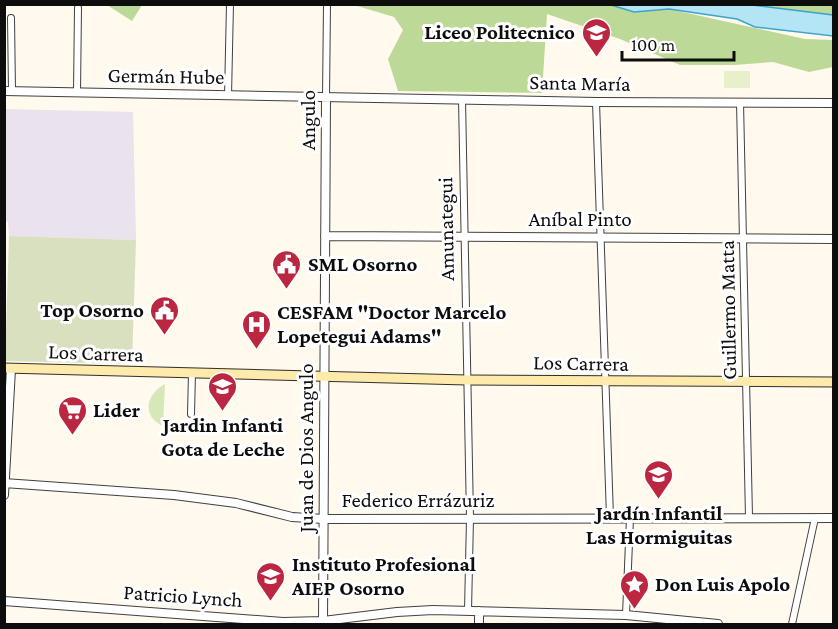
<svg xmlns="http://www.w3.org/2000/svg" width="838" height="629" font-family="'Crimson Pro',serif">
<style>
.industrial{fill:#eae2ec}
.green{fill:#d7e8b8}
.forest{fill:#bdd998}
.cemetery{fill:#d9e0c0}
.pitch{fill:#e7f0ca}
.water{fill:#b4e5f5;stroke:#3ca3cb;stroke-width:1.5}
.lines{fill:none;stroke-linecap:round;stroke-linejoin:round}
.minor-casing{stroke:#404040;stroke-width:8}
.tertiary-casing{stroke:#404040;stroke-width:10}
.secondary-casing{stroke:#2f2f2f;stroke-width:11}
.minor{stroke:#fff;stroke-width:6}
.tertiary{stroke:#fff;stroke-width:8}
.secondary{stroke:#feeaaa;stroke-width:9}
.labels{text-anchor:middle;stroke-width:6;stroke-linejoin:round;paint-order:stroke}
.poi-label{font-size:21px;font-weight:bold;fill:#0d0d0d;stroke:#fff;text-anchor:start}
.street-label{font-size:21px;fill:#0d0d0d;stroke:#fff}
</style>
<rect width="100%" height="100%" fill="#fff9ee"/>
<!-- industrial -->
<path class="industrial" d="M4,109L133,112L136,240L9,236L8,222L4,221Z"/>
<!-- green -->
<path class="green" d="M165,384L163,426C141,416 146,394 165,384Z"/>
<!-- forest -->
<path class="forest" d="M611,4L634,12L669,9L805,39L833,40V67L809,72L773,62L734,65H680L620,39L547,14L542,93L398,91L388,59L403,30L394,17L354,5Z
M90,5L142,4V5L132,21L107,5Z
M744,5H833V15Z"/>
<!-- cemetery -->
<path class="cemetery" d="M9,236L136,240L132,364L5,361Z"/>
<!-- pitch -->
<path class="pitch" d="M724,71H750V88H724Z"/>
<!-- water -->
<path class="water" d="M744,4L833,15V36L755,27L737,19L669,9L634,12L611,5Z"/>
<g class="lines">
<defs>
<path id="minor" d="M11,18L12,91
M77,92L78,8
M228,96L230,4
M326,98L327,4
M462,99L470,518L468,611
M596,102L610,517
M740,102L749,517
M191,414L192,373
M626,615L630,518
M792,624L815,518"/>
<path id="tertiary" d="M4,91L596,102L834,103
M325,236L834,239
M4,483L174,495L236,503L292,517L324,519L834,518
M4,495L11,369
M4,601L283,622L323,621L397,612L433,610L626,615L718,624
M323,624L326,98
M479,624V611"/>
<path id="secondary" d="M4,368L467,380L834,382"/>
</defs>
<!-- minor casing -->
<use href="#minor" class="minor-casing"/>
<!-- tertiary casing -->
<use href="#tertiary" class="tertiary-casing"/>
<!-- secondary casing -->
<use href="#secondary" class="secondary-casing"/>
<!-- minor -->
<use href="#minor" class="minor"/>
<!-- tertiary -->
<use href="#tertiary" class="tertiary"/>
<!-- secondary -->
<use href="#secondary" class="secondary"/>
</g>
<!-- icons -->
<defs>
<symbol id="school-pin" viewBox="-11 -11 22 30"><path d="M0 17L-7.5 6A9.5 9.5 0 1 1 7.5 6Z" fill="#bb2740" stroke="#fff"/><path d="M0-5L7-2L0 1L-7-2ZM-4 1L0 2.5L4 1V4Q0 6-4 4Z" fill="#fff"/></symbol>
<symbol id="civic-pin" viewBox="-11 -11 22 30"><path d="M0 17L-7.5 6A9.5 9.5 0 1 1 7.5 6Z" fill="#bb2740" stroke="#fff"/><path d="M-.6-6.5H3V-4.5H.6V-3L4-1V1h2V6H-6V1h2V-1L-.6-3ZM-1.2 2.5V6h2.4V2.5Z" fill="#fff"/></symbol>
<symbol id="hospital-pin" viewBox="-11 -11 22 30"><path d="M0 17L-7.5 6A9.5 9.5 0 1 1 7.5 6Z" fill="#bb2740" stroke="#fff"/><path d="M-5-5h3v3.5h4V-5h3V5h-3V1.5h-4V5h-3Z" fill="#fff"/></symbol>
<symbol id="supermarket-pin" viewBox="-11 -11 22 30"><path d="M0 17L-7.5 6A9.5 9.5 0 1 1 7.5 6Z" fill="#bb2740" stroke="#fff"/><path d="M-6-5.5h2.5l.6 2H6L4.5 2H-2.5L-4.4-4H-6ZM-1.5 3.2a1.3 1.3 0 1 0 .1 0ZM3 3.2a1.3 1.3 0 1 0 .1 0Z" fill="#fff"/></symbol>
<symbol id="university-pin" viewBox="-11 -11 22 30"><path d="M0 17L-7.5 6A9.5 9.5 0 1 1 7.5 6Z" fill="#bb2740" stroke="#fff"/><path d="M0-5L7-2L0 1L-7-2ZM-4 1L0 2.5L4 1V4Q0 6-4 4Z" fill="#fff"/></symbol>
<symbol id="sight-pin" viewBox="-11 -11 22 30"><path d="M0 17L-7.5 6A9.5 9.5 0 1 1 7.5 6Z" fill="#bb2740" stroke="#fff"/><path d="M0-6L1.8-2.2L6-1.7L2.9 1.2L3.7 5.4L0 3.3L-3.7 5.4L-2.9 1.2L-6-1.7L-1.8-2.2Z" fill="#fff"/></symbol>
</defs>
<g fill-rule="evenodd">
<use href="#school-pin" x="580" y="16" width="33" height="45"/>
<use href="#civic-pin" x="270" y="248" width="33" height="45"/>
<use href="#civic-pin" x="148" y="294" width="33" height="45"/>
<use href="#hospital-pin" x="240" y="308" width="33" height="45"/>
<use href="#school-pin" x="206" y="370" width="33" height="45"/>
<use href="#supermarket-pin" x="56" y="394" width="33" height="45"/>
<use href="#school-pin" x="642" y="458" width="33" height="45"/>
<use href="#university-pin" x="254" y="560" width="33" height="45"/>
<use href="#sight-pin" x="618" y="568" width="33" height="45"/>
</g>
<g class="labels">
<!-- poi labels -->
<g class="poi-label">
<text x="575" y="39" text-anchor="end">Liceo Politecnico</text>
<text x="308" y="271">SML Osorno</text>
<text x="144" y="317" text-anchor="end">Top Osorno</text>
<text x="277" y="319">CESFAM "Doctor Marcelo<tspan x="277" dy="24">Lopetegui Adams"</tspan></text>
<text x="93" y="417">Lider</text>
<text x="223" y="432" text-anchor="middle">Jardin Infanti<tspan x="223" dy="24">Gota de Leche</tspan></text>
<text x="659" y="520" text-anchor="middle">Jardín Infantil<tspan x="659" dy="24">Las Hormiguitas</tspan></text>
<text x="292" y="571">Instituto Profesional<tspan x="292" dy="24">AIEP Osorno</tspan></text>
<text x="655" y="591">Don Luis Apolo</text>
</g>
<!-- street labels -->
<g class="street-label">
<text transform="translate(166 76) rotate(1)" y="7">Germán Hube</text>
<text transform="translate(580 83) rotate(1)" y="7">Santa María</text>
<text transform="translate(308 120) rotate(-90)" y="7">Angulo</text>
<text x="580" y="226">Aníbal Pinto</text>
<text transform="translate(446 229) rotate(-91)" y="7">Amunategui</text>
<text transform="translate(728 310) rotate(-91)" y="7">Guillermo Matta</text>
<text transform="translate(96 353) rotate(2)" y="7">Los Carrera</text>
<text transform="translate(581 363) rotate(1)" y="7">Los Carrera</text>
<text transform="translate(306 448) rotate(-90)" y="7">Juan de Dios Angulo</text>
<text x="418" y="507">Federico Errázuriz</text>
<text transform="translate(183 596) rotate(4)" y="7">Patricio Lynch</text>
</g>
</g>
<!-- border -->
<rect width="838" height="629" fill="none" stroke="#0d0d0d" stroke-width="12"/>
<!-- scale -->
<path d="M622 51v9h112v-9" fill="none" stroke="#0d0d0d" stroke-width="3"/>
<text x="631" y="51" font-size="18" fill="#0d0d0d" stroke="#ffffff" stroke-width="4.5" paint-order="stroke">100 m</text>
</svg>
